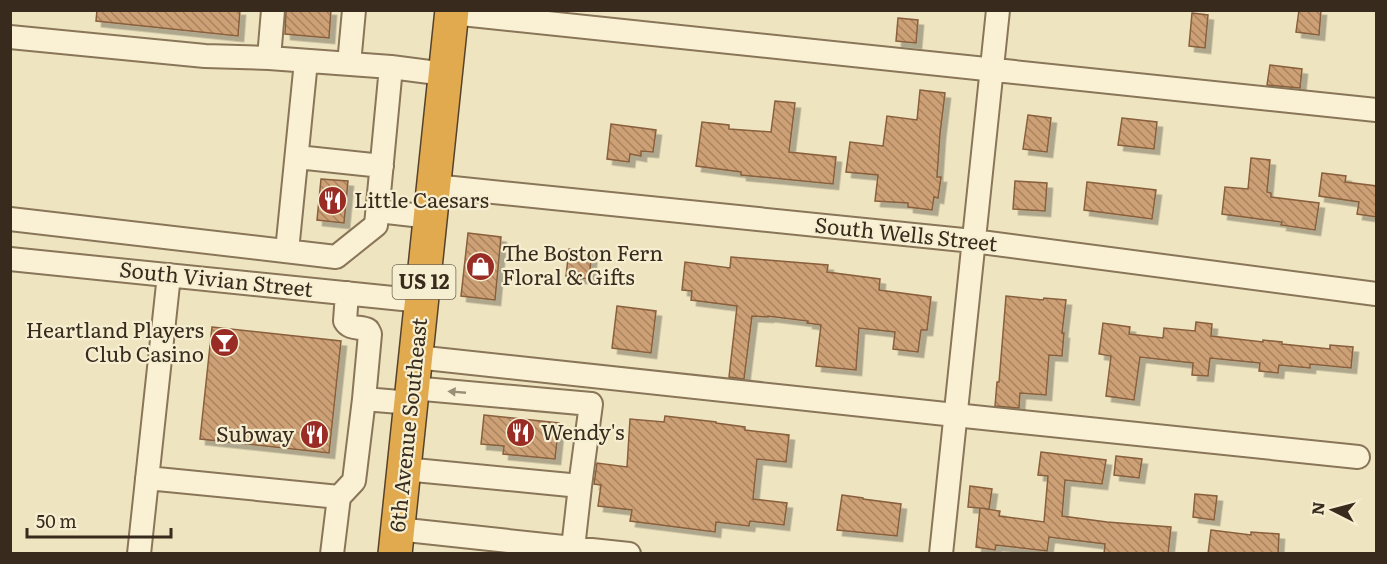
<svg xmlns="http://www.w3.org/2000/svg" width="1387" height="564" font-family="Literata,serif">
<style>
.building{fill:url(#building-back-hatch);stroke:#88603d;stroke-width:1.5;filter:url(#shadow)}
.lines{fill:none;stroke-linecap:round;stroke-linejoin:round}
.minor-casing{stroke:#897558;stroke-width:26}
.highway-casing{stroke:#56422c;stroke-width:36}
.minor{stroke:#faf1d4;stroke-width:22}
.highway{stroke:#e1aa4e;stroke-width:33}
.oneway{fill:#998e78}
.labels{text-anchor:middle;stroke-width:4.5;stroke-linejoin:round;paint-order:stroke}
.shield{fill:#f6eed0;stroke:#716653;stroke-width:1.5}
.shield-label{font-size:20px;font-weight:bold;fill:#382b1d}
.poi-label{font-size:21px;fill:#382b1d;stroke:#f6eed0;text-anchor:start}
.street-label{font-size:21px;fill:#382b1d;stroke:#f6eed0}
</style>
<defs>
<pattern id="building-back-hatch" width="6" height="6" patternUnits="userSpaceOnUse" patternTransform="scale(1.5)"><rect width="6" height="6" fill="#cea075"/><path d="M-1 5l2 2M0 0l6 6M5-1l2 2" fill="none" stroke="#a8835f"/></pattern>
<filter id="shadow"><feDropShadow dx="5.5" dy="5.5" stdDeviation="0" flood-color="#0004"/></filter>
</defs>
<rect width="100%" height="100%" fill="#efe4c0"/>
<!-- building -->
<path class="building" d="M97,10H240L238,36L96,21Z
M286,10H331L329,38L285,34Z
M1299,10H1321L1319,35L1296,32Z
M1192,13L1208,15L1205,48L1189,46Z
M898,18L918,20L916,43L896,41Z
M1270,65L1302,69L1300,88L1267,85Z
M920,90L945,93L940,134L937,177H941L938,198L934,197L932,210L908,207V203L875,201L878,175L846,172L850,142L883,146L887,116L917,120Z
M775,101L795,103L789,152L836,157L833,184L741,175V172L696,166L702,122L729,125V129L771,132Z
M1028,115L1051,118L1047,152L1023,149Z
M1122,118L1157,122L1154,149L1118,145Z
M611,124L656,130L653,152L641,151V156L630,154L629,162L607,159Z
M1251,158L1270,160L1267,192L1271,193V197L1319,203L1315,230L1281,225L1282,222L1222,214L1225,187L1248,189Z
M1322,173L1346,176L1345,182L1377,186V217L1357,214L1359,202L1319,196Z
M321,179L348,181L344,223L317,220Z
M1015,181L1047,183L1045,211L1013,209Z
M1087,182L1156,190L1152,219L1084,210Z
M468,233L501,237L495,300L461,296Z
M569,249L592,251L589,279L566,276Z
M731,257L828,265L827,272L880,279L879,290L931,297L927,330H921L918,352L893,349L895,332L859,328L856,370L816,366L821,325L807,323L808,321L768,316V317L752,316L744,379L729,377L737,306L691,300L692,291L682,290L685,262L730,268Z
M1006,296L1043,300L1044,298L1066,300L1062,333H1064L1062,356L1049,355L1046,395L1020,393L1019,408L995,406L997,382H999Z
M617,306L656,311L651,353L612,348Z
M1196,322L1212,324L1211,336L1263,342V340L1282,342V344L1330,349V345L1353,347L1351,368L1310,364V368L1279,365L1278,373L1259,371L1260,363L1210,358L1208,376L1192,375L1193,363L1140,357L1134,400L1106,396L1111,356L1099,354L1103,323L1130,327L1129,334L1163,338L1164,328L1195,331Z
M212,327L341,341L329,453L200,439Z
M484,415L559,423L555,459L503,454L504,446L481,444Z
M665,416L716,422V423L745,427V430L789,435L786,462L757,459L753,499L787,503L784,525L750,521L749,526L716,522L715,532L630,521L632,510L598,506L601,485L594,484L597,463L627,467L630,419L664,422Z
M1041,452L1106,460L1102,484L1065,480L1062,516L1107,522L1171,527L1168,554H1104L1105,544L1049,537L1047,551L996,545L995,550L976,547L980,508L1000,511L999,516L1044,522L1048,476L1038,475Z
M1116,456L1142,459L1139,478L1114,475Z
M970,486L992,489L989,509L968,507Z
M1195,494L1217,496L1214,520L1193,517Z
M842,495L863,498V499L901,504L897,536L837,530Z
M1211,530L1251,535V532L1279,534L1278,554H1208Z"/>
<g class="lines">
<defs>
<path id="minor" d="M452,13L1376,110
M10,37L205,56L269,58L391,67L376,225L336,257L10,219
M269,58L273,10
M349,64L354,10
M391,67L445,74
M297,157L382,166
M434,186L973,241L1376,294
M378,211L431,217
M287,251L306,61
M10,259L422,301
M347,293L345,321C350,330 360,326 368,330L370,334L364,399
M416,357L955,415L1358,457
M404,469L580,486L591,404L412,388
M147,478L339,497
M397,529L629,554
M573,548L580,486
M139,554L169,275
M332,554L339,497L354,481L364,399L411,403
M941,554L998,10"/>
<path id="highway" d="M395,554L452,10"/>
</defs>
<!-- minor casing -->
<use href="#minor" class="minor-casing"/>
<!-- highway casing -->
<use href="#highway" class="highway-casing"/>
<!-- minor -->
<use href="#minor" class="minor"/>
<!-- highway -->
<use href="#highway" class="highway"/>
</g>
<!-- one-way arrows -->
<defs><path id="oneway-solid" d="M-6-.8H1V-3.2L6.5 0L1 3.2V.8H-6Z" transform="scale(1.5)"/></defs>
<use class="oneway" href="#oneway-solid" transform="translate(457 392) rotate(-175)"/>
<!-- icons -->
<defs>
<symbol id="restaurant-disc" viewBox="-11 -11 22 22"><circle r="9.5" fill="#992d26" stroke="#f6eed0"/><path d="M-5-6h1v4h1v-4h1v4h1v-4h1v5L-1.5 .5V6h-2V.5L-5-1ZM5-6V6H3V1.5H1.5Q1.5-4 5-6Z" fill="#fff"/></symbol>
<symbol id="shop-disc" viewBox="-11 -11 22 22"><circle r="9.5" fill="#992d26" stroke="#f6eed0"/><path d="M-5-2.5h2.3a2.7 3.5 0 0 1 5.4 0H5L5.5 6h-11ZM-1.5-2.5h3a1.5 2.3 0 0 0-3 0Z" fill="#fff"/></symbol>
<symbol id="bar-disc" viewBox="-11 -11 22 22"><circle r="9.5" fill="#992d26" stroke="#f6eed0"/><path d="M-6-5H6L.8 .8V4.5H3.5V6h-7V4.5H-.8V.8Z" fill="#fff"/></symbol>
</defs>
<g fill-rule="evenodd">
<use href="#restaurant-disc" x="316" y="184" width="33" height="33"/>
<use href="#shop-disc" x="464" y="250" width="33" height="33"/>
<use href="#bar-disc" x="208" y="326" width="33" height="33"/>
<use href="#restaurant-disc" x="504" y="416" width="33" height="33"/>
<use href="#restaurant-disc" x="298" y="418" width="33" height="33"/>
</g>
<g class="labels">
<!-- shield labels -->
<rect class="shield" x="392.5" y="265" width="63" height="34" rx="4.5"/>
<g class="shield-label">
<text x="424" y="289">US 12</text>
</g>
<!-- poi labels -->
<g class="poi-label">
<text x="354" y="208">Little Caesars</text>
<text x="502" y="261">The Boston Fern<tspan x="502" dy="24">Floral &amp; Gifts</tspan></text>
<text x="204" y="338" text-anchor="end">Heartland Players<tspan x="204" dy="24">Club Casino</tspan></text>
<text x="541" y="440">Wendy's</text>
<text x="294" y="442" text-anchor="end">Subway</text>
</g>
<!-- street labels -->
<g class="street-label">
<text transform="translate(906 235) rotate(6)" y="7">South Wells Street</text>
<text transform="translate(216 280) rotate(6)" y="7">South Vivian Street</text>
<text transform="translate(409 425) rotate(-84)" y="7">6th Avenue Southeast</text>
</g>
</g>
<!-- border -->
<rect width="1387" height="564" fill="none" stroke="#382b1d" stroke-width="24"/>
<!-- north arrow -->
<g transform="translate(1333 510) rotate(276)" stroke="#f6eed0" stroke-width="4.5" paint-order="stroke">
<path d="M0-4.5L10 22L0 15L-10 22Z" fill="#382b1d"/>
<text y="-9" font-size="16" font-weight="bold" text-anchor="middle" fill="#382b1d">N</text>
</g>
<!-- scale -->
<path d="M27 528v9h144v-9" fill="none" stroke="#382b1d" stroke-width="3"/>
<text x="36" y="528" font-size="18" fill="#382b1d" stroke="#f6eed0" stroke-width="4.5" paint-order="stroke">50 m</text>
</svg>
